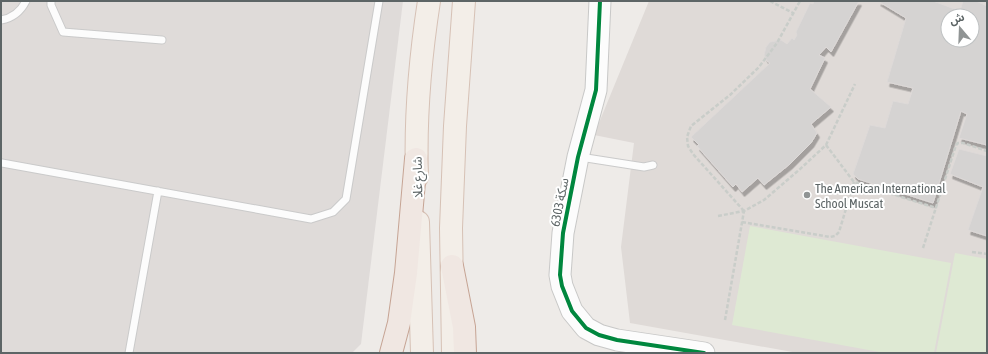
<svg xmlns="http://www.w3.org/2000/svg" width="988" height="354" font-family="'Asap Condensed','Noto Sans Arabic',sans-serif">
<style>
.industrial{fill:#dfdbd9}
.education{fill:#dfdad7;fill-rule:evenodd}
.green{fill:#dee9d3}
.building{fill:#d5d3d2;stroke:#ddd9d8;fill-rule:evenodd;filter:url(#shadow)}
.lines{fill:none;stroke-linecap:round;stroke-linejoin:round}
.lane-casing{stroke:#cacaca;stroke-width:9}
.secondary-casing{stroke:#c8c8c7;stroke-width:23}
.primary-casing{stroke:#d6c1b5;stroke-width:24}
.highway-casing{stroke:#c6a494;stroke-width:24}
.path{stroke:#c9cdc9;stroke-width:2.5;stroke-dasharray:4 2;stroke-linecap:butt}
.lane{stroke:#fcfcfc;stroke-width:7}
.secondary{stroke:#fcfcfc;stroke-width:21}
.primary{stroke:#f3eee8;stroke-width:22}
.highway{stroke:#f0e7e2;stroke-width:22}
.cycleway-casing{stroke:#fff;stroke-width:6}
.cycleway{stroke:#00873e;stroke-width:4}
.poi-dot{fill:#909494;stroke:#fff;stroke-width:1.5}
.labels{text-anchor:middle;stroke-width:4;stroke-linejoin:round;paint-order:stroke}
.street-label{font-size:13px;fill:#5d6566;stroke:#fff}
.poi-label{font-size:13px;fill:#5d6566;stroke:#fff;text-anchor:start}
</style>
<defs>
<filter id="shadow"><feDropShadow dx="2.5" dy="4.5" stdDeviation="0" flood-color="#0004"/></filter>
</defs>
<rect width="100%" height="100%" fill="#eeebe8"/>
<!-- industrial -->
<path class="industrial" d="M1,1H403L361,344L352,353H1Z"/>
<!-- education -->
<path class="education" d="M649,1H987V353H798L630,323L621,247L634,143L594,135ZM948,16H972V40H948Z"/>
<!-- green -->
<path class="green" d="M750,226L951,263L934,353H885L732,325Z
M955,253L987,259V353H936Z"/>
<!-- building -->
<path class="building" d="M814,1H859L831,52L826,47L819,55L825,58L810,89L831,107L811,124L817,133L811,143L790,164L764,185L758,178L742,192L736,184L733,187L697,146L699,145L691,137L770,63L767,61L764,55L766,47L770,42L781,40L787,44L792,38L794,40L797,35L796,32L810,3L813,4Z
M878,1H933L960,11L963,1H976L987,6V145L959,138L967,114L961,111L933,203L858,179L853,174L870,125L885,128L893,101L908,104L913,88L887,82L906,18ZM948,16H972V40H948Z
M959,149L987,156V236L968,230L983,187L950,174Z"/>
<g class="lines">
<defs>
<path id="lane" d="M51,1V5L63,32L162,40
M1,20C13,18 21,11 26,1
M580,157L644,167L653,165
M2,163L311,219L333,212L346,199L379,1
M129,353L158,191"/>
<path id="secondary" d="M600,1L596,90L578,157L563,233L560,275L562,286L572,311L586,328L599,335L617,340L704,353"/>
<path id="primary" d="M417,177C415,118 420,59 429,1
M418,222L422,353
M453,353L451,228L455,126L464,1"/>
<path id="highway" d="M452,266L464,327L465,353
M391,353L399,323L406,273L416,159"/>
</defs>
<!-- lane casing -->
<use href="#lane" class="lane-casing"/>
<!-- secondary casing -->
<use href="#secondary" class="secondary-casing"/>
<!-- primary casing -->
<use href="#primary" class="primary-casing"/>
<!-- highway casing -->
<use href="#highway" class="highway-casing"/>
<!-- path -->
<path class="path" d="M770,1L793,13
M826,145L854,182L936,208
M744,211L693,154L688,146L687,137L691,126L730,95L759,67L777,43L800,1
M718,216L744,211L764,200L799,170L826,145L855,84
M742,222L830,237L835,236L839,232L854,182
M923,248L956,145L958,143H963L987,151
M972,252L987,254
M725,320L744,211"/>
<!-- lane -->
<use href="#lane" class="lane"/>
<!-- secondary -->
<use href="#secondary" class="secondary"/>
<!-- primary -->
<use href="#primary" class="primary"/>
<!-- highway -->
<use href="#highway" class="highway"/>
<defs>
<path id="cycleway" d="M600,1L596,90L578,157L563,233L560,275L562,286L572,311L586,328L599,335L617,340L704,353"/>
</defs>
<!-- cycleway casing -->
<use href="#cycleway" class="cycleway-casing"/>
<!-- cycleway -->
<use href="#cycleway" class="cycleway"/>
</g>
<!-- markers -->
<circle class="poi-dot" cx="807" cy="195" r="4"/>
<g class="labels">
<!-- street labels -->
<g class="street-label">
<text transform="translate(417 177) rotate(-91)" y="5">شارع غلا</text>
<text transform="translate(559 202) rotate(-79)" y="5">سكة 6303</text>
</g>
<!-- poi labels -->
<g class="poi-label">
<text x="815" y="193">The American International<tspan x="815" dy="15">School Muscat</tspan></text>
</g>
</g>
<!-- border -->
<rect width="988" height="354" fill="none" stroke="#5d6566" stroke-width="4"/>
<!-- north arrow -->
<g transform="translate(960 28) rotate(341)"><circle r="19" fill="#ffffff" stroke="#bec1c2"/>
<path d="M0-3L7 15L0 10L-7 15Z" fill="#909494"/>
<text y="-6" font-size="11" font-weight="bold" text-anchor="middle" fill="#5d6566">ش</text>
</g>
</svg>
